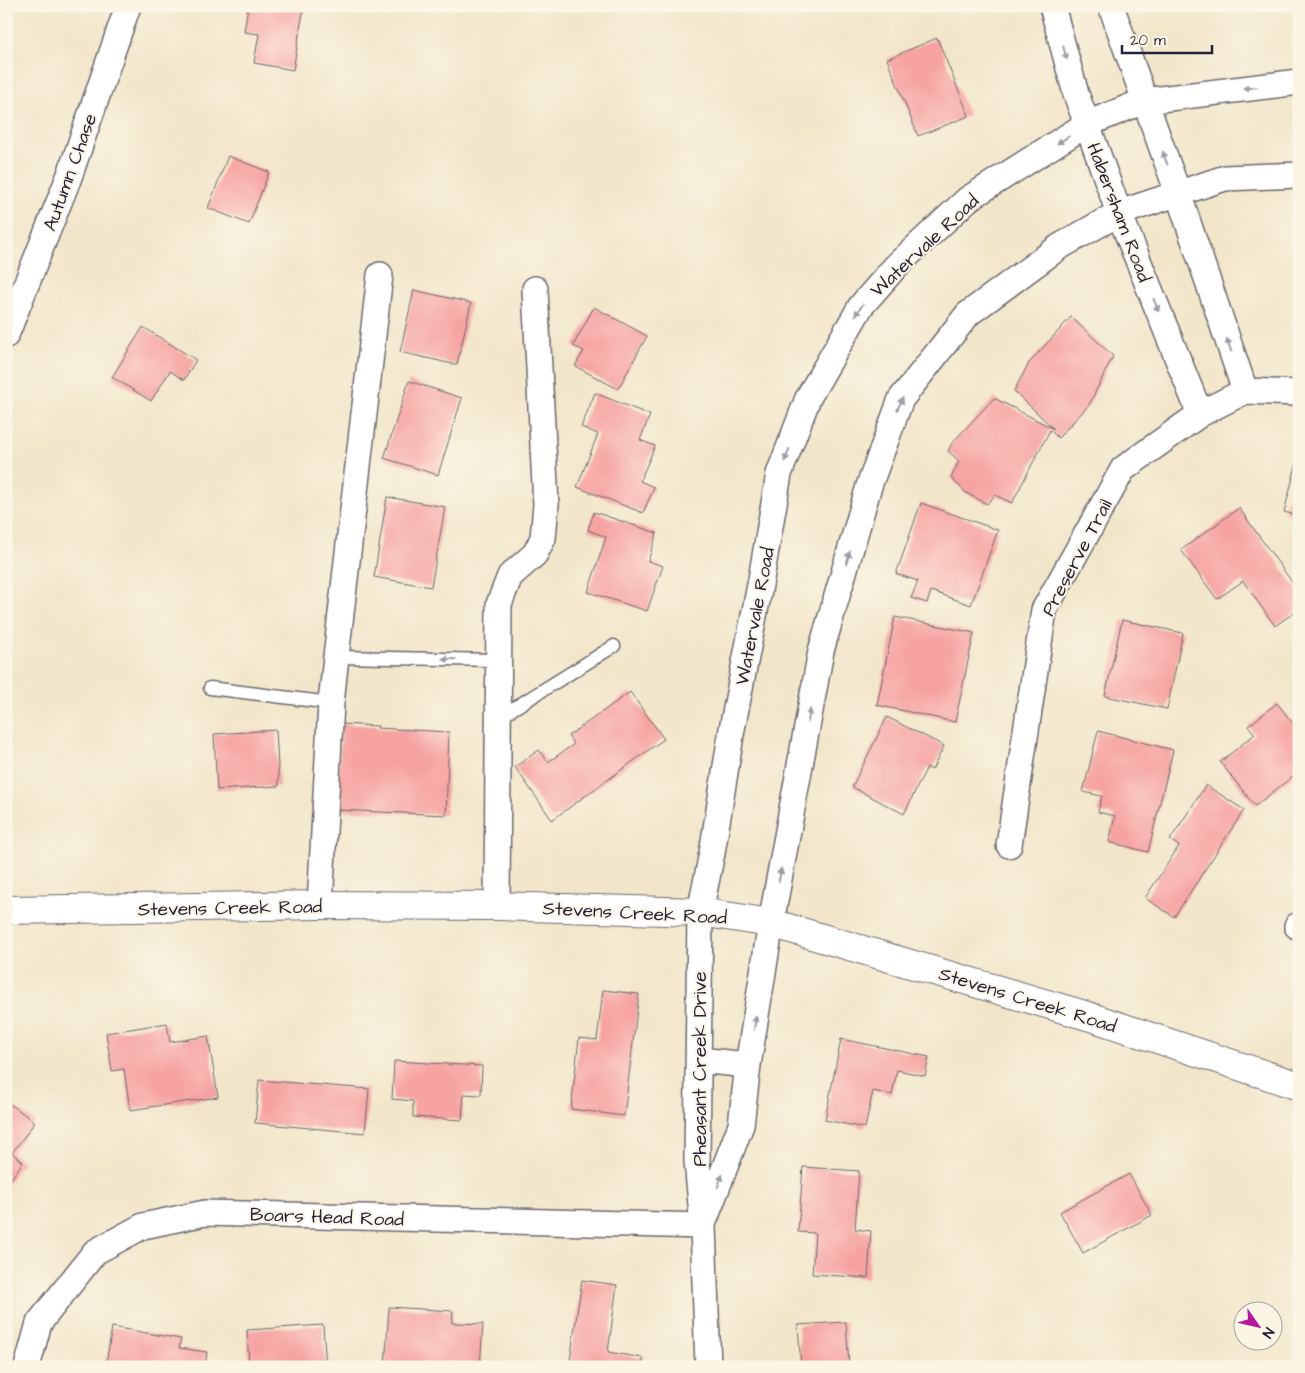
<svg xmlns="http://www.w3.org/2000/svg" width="1305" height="1373" font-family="'Architects Daughter',sans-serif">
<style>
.building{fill:#f6a3a2}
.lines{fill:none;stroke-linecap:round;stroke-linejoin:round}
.lane-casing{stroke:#6b676d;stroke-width:15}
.street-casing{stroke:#6b676d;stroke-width:28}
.secondary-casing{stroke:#6b676d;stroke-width:30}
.lane{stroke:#fff;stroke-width:12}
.street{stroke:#fff;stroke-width:25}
.secondary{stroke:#fff;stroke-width:28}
.oneway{fill:#9c9ca7}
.labels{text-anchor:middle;stroke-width:4;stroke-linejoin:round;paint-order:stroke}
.street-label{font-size:19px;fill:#22223b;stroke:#fcf5e5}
</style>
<rect width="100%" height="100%" fill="#fcf5e5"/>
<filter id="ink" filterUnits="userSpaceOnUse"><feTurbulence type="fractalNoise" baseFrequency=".02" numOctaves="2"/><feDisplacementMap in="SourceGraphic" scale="10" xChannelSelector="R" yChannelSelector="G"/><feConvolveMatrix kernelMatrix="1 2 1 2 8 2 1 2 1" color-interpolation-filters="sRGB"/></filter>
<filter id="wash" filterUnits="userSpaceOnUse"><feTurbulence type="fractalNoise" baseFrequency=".0096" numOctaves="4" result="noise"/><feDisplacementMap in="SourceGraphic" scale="20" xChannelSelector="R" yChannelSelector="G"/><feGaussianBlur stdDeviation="1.12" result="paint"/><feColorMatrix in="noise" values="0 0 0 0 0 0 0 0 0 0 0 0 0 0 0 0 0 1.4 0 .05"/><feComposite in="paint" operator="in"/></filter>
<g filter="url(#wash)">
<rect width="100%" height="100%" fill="#f2e6ca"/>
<g id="blocks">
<!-- building -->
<path class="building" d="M248,6H304L293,70L254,63L259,34L244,32Z
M937,38L969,116L918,136L887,59Z
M228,156L269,172L249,224L208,208Z
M414,290L471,303L457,365L400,352Z
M594,307L647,336L618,389L575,366L584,351L573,346Z
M1071,317L1113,356L1089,405L1058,438L1050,430L1012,503L995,495L987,504L966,493L951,478L959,461L948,451L952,443L994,398L1054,429L1014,391L1029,363Z
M143,327L196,360L184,380L170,371L151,401L112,377Z
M409,381L462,398L438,475L384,458Z
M595,393L650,415L640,440L655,446L640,481L654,487L643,513L577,487L598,434L581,427Z
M1298,458H1299V516L1284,512Z
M387,497L445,507L431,587L374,577Z
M921,503L998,530L971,605L931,591L927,603L911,598L918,581L896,574Z
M1239,508L1299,592V609L1275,626L1243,581L1217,599L1181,550Z
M594,512L657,533L648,561L663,566L647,611L588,592L606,537L588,530Z
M895,617L974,633L955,722L877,705Z
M1122,620L1183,633L1167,709L1105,696Z
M630,692L664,739L552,820L515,767L539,750L548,762L574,744L568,736Z
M1277,703L1299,731V776L1297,773L1255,806L1220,762L1255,734L1248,726Z
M887,717L944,746L932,770L927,767L904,814L852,787Z
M341,724L378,726L377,728L449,732L446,815L337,810Z
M276,730L279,786L217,790L214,734Z
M1098,731L1173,750L1148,852L1109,842L1115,816L1098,812L1102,796L1083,792Z
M1206,785L1244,810L1174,917L1145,898L1179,846L1170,840Z
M603,990L639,994L624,1116L571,1109L579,1038L597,1040Z
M167,1023L170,1042L208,1036L218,1097L130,1110L124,1069L112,1071L106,1033Z
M841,1039L929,1057L925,1076L897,1070L892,1095L873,1091L865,1128L825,1120Z
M394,1061L482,1066L481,1095L464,1094L462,1120L413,1117V1101L392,1099Z
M259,1080L369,1089L365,1133L255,1123Z
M6,1101L35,1122L12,1153L23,1162L6,1186Z
M803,1167L859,1171L855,1229L871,1231L868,1278L812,1274L815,1233L798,1232Z
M1129,1174L1152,1215L1083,1253L1060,1212Z
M582,1280L617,1285L608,1352L643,1358L642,1367H569Z
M389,1307L453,1311L452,1323L483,1324L480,1367H385Z
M846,1322L849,1367H801L798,1325Z
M323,1325L326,1367H249L247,1330Z
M112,1327L181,1339L179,1348L207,1352L205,1367H120L106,1364Z"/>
</g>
</g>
<g filter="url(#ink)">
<use href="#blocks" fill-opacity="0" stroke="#6b676d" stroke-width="1"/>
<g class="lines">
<defs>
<path id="lane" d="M336,657L498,660
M210,688L331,703
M498,718L614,646"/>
<path id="street" d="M1052,6L1076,94L1087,124L1119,213L1200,414
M1111,6L1178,193L1245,391
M6,335L69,177L128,6
M1009,845L1044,610L1123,469L1200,414L1245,391L1299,393
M320,905L331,703L336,657L380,275
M497,906L499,604L510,576L535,554L543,538L546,505L535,289
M1297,926L1299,925
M698,1060L748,1065
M705,1219L741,1125L748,1065L771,923L821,651L869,486L901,399L968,314L1059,247L1119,213L1225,178L1299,175
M27,1367L39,1323L95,1252L143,1226L205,1213L703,1226
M708,1367L703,1226L697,1161L700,912L712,853L732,729L760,585L779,474L808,398L861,306L896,266L968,199L1087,124L1144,101L1299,82"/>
<path id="secondary" d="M6,910L320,905L497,906L700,912L771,923L1091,1017L1299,1086"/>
</defs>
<!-- lane casing -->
<use href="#lane" class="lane-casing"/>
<!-- street casing -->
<use href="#street" class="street-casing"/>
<!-- secondary casing -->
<use href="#secondary" class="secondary-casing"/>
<!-- lane -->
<use href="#lane" class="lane"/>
<!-- street -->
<use href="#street" class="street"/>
<!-- secondary -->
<use href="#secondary" class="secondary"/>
</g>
<!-- one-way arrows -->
<defs><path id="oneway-solid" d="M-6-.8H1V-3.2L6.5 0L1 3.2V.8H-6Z" transform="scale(1.25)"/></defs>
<g class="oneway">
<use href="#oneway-solid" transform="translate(1065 53) rotate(75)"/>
<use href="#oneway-solid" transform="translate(1250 88) rotate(173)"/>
<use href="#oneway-solid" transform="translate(1063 140) rotate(148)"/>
<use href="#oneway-solid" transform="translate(1165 158) rotate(-110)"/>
<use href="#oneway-solid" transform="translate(1156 305) rotate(68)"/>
<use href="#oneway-solid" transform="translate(859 310) rotate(123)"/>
<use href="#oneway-solid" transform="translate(1229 345) rotate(-109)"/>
<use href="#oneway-solid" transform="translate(900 404) rotate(-66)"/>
<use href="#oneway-solid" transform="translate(787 455) rotate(111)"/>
<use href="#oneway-solid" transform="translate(848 558) rotate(-74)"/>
<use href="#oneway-solid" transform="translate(449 659) rotate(-179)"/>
<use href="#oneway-solid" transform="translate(809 716) rotate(-80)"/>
<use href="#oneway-solid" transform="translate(780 875) rotate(-80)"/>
<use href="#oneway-solid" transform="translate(755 1023) rotate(-81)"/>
<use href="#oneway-solid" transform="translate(720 1181) rotate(-69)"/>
</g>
</g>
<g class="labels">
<!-- street labels -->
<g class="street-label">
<text transform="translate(69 172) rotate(-70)" y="7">Autumn Chase</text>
<text transform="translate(1120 212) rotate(69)" y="7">Habersham Road</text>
<text transform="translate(924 245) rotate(-43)" y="7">Watervale Road</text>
<text transform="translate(1076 557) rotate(-62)" y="7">Preserve Trail</text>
<text transform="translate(754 616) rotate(-79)" y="7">Watervale Road</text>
<text transform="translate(230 907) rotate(-1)" y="7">Stevens Creek Road</text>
<text transform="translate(635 912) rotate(3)" y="7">Stevens Creek Road</text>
<text transform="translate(1028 999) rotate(17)" y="7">Stevens Creek Road</text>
<text transform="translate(699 1069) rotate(-90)" y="7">Pheasant Creek Drive</text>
<text transform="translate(327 1216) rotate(2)" y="7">Boars Head Road</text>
</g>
</g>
<!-- margin -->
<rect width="1305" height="1373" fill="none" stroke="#fcf5e5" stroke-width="25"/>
<!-- north arrow -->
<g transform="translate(1258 1326) rotate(124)"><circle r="24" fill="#fcf5e5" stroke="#a5a1a1"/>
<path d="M0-4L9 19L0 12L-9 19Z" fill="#b5179e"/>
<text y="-8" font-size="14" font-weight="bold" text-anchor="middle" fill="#22223b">N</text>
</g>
<!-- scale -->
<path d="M1122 45v8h90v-8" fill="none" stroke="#22223b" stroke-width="2.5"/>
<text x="1130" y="45" font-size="15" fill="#22223b" stroke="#fcf5e5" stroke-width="4" paint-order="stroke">20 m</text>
</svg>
